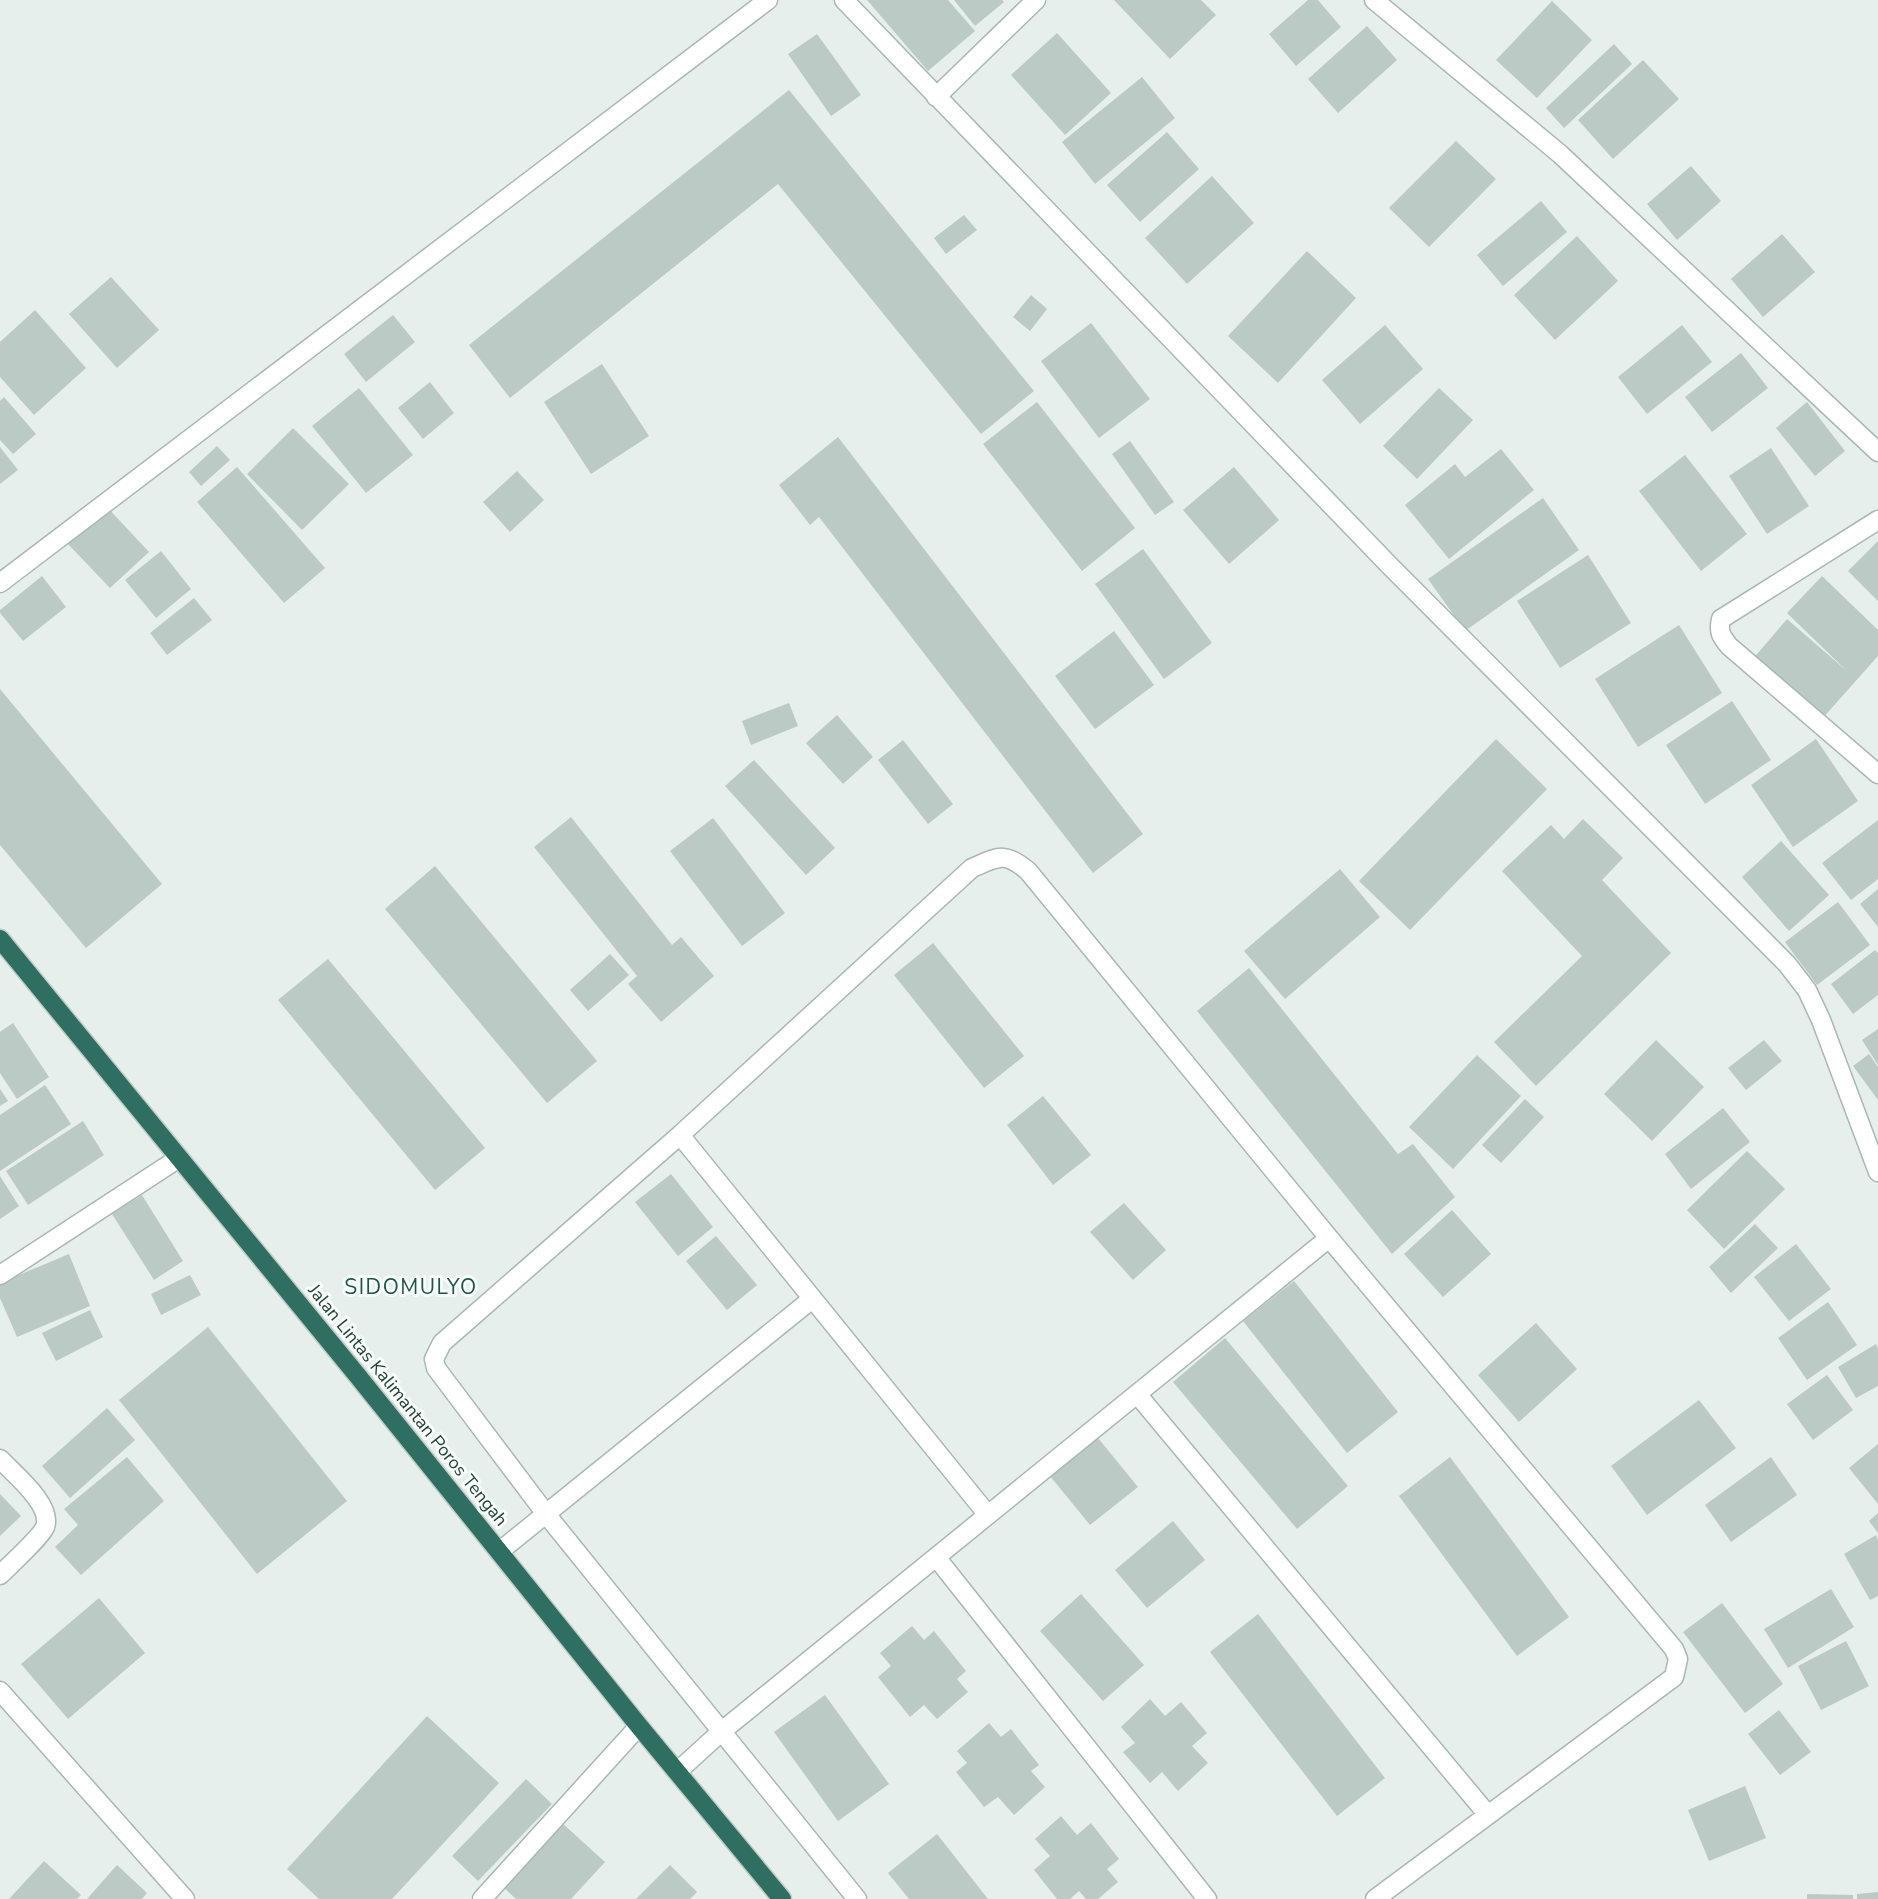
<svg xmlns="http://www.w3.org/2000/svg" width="1878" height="1899" font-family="'Nunito Sans',sans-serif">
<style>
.building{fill:#bbcac4}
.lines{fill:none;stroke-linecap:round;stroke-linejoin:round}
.street-casing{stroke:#a8b8b2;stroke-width:21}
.highway-casing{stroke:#c2cac8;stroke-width:21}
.street{stroke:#fff;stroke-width:18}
.highway{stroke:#2f6f62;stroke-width:18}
.labels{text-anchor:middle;stroke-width:6;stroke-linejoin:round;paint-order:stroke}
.street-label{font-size:18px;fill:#24423a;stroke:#f7fbf9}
.quarter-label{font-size:21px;letter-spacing:1.5px;fill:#1f5548;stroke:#f7fbf9}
</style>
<rect width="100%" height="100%" fill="#e6efeb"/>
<!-- building -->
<path class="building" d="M867,0H948L975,31L928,71Z
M954,0H1002L1004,2L975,26Z
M1114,0H1201L1216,15L1170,59Z
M1308,0H1318L1341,27L1296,66L1269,34Z
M1552,1L1592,40L1537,98L1496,60Z
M1367,26L1397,60L1338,113L1308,79Z
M1057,33L1111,93L1065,135L1011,75Z
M817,34L861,95L831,116L788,54Z
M1614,44L1632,64L1564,128L1546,108Z
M1643,60L1679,99L1613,159L1578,120Z
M1142,77L1175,118L1095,184L1062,142Z
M789,90L1034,391L981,434L778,184L510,398L469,345Z
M1167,132L1199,169L1140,222L1107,185Z
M1456,141L1496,179L1429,247L1389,208Z
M1691,166L1721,201L1677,240L1647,204Z
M1212,176L1254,223L1187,284L1145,238Z
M1541,201L1567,232L1503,286L1477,255Z
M964,215L977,230L946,254L934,238Z
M1782,234L1815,272L1763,317L1731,279Z
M1577,236L1618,281L1555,340L1514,295Z
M1307,251L1356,298L1278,383L1228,336Z
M111,277L159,330L117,368L69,314Z
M1031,295L1047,309L1030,331L1013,317Z
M35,310L86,368L34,415L0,377V342Z
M393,315L415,342L366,382L344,354Z
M1091,323L1150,399L1099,438L1041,361Z
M1385,325L1423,369L1360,424L1322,380Z
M1682,325L1712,362L1647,414L1618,377Z
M1741,353L1768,388L1712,432L1685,397Z
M602,364L649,436L591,474L544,402Z
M430,382L454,413L423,439L398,408Z
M359,388L413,455L366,493L312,426Z
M1439,388L1473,420L1417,479L1383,446Z
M4,397L36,434L13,454L0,440V401Z
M1037,402L1135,528L1082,571L983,444Z
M1807,402L1845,451L1815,476L1776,428Z
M293,428L349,484L302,530L247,474Z
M838,437L1143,834L1093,873L819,517L810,525L779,485Z
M1130,441L1174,502L1155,515L1112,454Z
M217,446L230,460L201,486L189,472Z
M0,447L18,470L0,484Z
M1771,448L1809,506L1767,534L1729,476Z
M1501,449L1534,490L1449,559L1405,505L1455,464L1465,477Z
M1685,455L1747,534L1701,571L1639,491Z
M237,467L325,568L284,603L197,502Z
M1234,467L1279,520L1229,564L1183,510Z
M517,471L544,500L510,532L483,502Z
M1543,498L1579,550L1465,631L1428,579Z
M106,506L149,552L110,588L67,543Z
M1878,541V601L1848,571Z
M1143,549L1212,643L1164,679L1095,584Z
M161,551L191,589L156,618L125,580Z
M1588,555L1631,623L1560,668L1517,601Z
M42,576L66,607L23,641L0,613V610Z
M1822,576L1878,630V656L1821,720L1752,660L1787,619L1848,672L1787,613Z
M194,598L212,620L167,655L150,633Z
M1679,625L1722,693L1638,747L1595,679Z
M1114,631L1154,685L1095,729L1055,676Z
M0,689L162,884L86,948L0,845Z
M1732,701L1771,760L1705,804L1666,745Z
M789,703L798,726L751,745L742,721Z
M837,715L873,757L843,784L806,743Z
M1496,739L1547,789L1410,930L1359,881Z
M1816,739L1858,801L1793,847L1751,785Z
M903,740L953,804L928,824L878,760Z
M754,760L835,848L806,875L725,786Z
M571,817L672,945L681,937L714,976L661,1022L628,984L637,976L534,847Z
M713,818L785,913L742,946L670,851Z
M1583,819L1623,858L1602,880L1671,953L1536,1086L1494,1042L1582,956L1502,871L1551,825L1564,839Z
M1878,820V879L1851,900L1822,863Z
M1781,841L1829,895L1789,931L1742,877Z
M435,866L597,1061L547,1103L385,909Z
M1340,869L1380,917L1285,999L1244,951Z
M1878,889V927L1860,904Z
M1838,902L1870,945L1817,985L1785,942Z
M933,943L1024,1056L984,1088L894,975Z
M1875,950L1878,953V995L1853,1014L1831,984Z
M610,954L629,975L588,1011L570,990Z
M328,959L485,1148L435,1190L278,1000Z
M1249,968L1398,1154L1413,1144L1455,1197L1392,1254L1197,1011Z
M13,1023L49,1077L17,1099L0,1073V1032Z
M1878,1029V1065L1862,1040Z
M1656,1040L1704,1087L1652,1141L1604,1094Z
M1764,1040L1782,1061L1746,1090L1728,1068Z
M1869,1054L1878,1067V1100L1853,1066Z
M1477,1055L1521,1096L1453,1169L1409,1127Z
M45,1085L71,1124L0,1171V1115Z
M0,1089L8,1101L0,1106Z
M1043,1096L1091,1155L1053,1185L1007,1125Z
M1525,1099L1544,1117L1501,1163L1482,1145Z
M1723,1108L1750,1142L1691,1189L1665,1154Z
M83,1121L104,1155L28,1205L6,1171Z
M1747,1151L1785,1189L1724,1249L1687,1210Z
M671,1174L713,1227L678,1256L635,1202Z
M0,1176L19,1206L0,1219Z
M142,1195L183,1261L154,1280L112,1214Z
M1124,1203L1166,1250L1133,1280L1090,1232Z
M1452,1210L1491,1254L1443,1297L1404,1254Z
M1755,1224L1778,1248L1731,1293L1709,1267Z
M716,1236L757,1285L727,1310L686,1261Z
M1796,1244L1831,1289L1789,1321L1754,1277Z
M69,1254L90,1306L17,1337L0,1298V1283Z
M190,1275L201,1295L161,1315L151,1294Z
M1294,1281L1398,1412L1347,1453L1243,1321Z
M1828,1302L1857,1345L1807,1380L1778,1338Z
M90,1310L103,1337L56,1361L42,1333Z
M1536,1323L1577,1369L1519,1422L1478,1375Z
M208,1327L347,1501L257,1574L119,1400Z
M1225,1338L1348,1486L1297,1529L1173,1382Z
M1876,1344L1878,1349V1386L1856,1398L1838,1367Z
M1827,1375L1853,1410L1813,1440L1787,1404Z
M1699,1400L1736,1448L1647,1515L1611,1466Z
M107,1408L135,1440L70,1498L42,1466Z
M1098,1438L1138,1487L1090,1525L1050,1476Z
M1878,1444V1504L1849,1468Z
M127,1457L164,1501L81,1575L55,1547L78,1525L64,1509Z
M1450,1457L1569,1617L1517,1656L1399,1496Z
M1771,1457L1797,1495L1731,1542L1705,1505Z
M0,1494L21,1516L0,1536Z
M1878,1513V1533L1869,1521Z
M1173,1521L1205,1560L1147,1608L1115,1570Z
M1876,1535L1878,1540V1596L1870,1600L1844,1554Z
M1831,1589L1854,1627L1788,1668L1764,1629Z
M1081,1594L1144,1665L1103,1701L1040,1631Z
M99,1598L145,1653L68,1719L21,1664Z
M1722,1603L1783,1684L1745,1713L1683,1632Z
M1258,1614L1385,1778L1337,1816L1210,1652Z
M912,1626L924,1640L934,1631L966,1671L957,1679L968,1692L937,1719L924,1705L910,1717L878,1677L891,1666L880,1653Z
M1846,1641L1869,1686L1821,1710L1798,1666Z
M825,1695L889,1784L838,1821L774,1732Z
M1150,1699L1165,1716L1181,1702L1207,1733L1192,1746L1208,1763L1178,1791L1162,1772L1150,1783L1123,1752L1135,1743L1121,1727Z
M1779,1710L1811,1752L1780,1775L1748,1734Z
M427,1716L499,1783L392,1899H319L287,1869Z
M989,1723L1001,1737L1011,1729L1039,1765L1031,1771L1045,1787L1014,1815L998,1797L984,1807L956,1772L967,1763L957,1751Z
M526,1779L552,1804L478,1881L452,1856Z
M1745,1786L1766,1838L1709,1861L1688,1810Z
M1061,1816L1077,1835L1091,1823L1119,1859L1107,1869L1118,1882L1098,1899H1086L1079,1891L1070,1899H1057L1034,1870L1050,1856L1035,1839Z
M561,1822L605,1862L571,1899H516L503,1887Z
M937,1834L988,1899H909L888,1873Z
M44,1861L81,1895L77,1899H9Z
M117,1865L147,1893L142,1899H87Z
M670,1865L697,1892L690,1899H636Z
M1878,1892V1899H1857V1894Z
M1807,1894L1853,1895V1899H1807Z"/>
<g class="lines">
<defs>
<path id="street" d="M844,0L1390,566L1787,964L1807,990L1821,1020L1878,1172
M1374,0L1560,154L1878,452
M936,97L1036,0
M1878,520L1721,619C1718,632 1721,636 1729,646L1878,774
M0,583L768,0
M680,1135L988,1515
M0,1275L179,1158
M1137,1394L1488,1815
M0,1459C14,1474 53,1505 45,1527C41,1537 9,1566 0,1575
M500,1551L812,1299
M936,1557L1207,1899
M0,1691L185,1899
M678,1771L722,1731L1329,1238
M482,1899L639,1726
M857,1899L546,1514L436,1368L434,1359L442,1343L680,1135L972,868C998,857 1004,851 1028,871L1329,1238L1674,1649L1678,1659L1674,1677L1375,1899"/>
<path id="highway" d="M0,939L357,1375L639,1726L782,1899"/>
</defs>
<!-- street casing -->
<use href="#street" class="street-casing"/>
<!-- highway casing -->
<use href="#highway" class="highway-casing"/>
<!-- street -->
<use href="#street" class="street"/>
<!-- highway -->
<use href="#highway" class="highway"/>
</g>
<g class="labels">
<!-- street labels -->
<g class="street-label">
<text transform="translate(408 1405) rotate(51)" y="6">Jalan Lintas Kalimantan Poros Tengah</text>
</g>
<!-- quarter labels -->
<g class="quarter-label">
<text x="411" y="1294">SIDOMULYO</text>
</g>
</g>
</svg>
